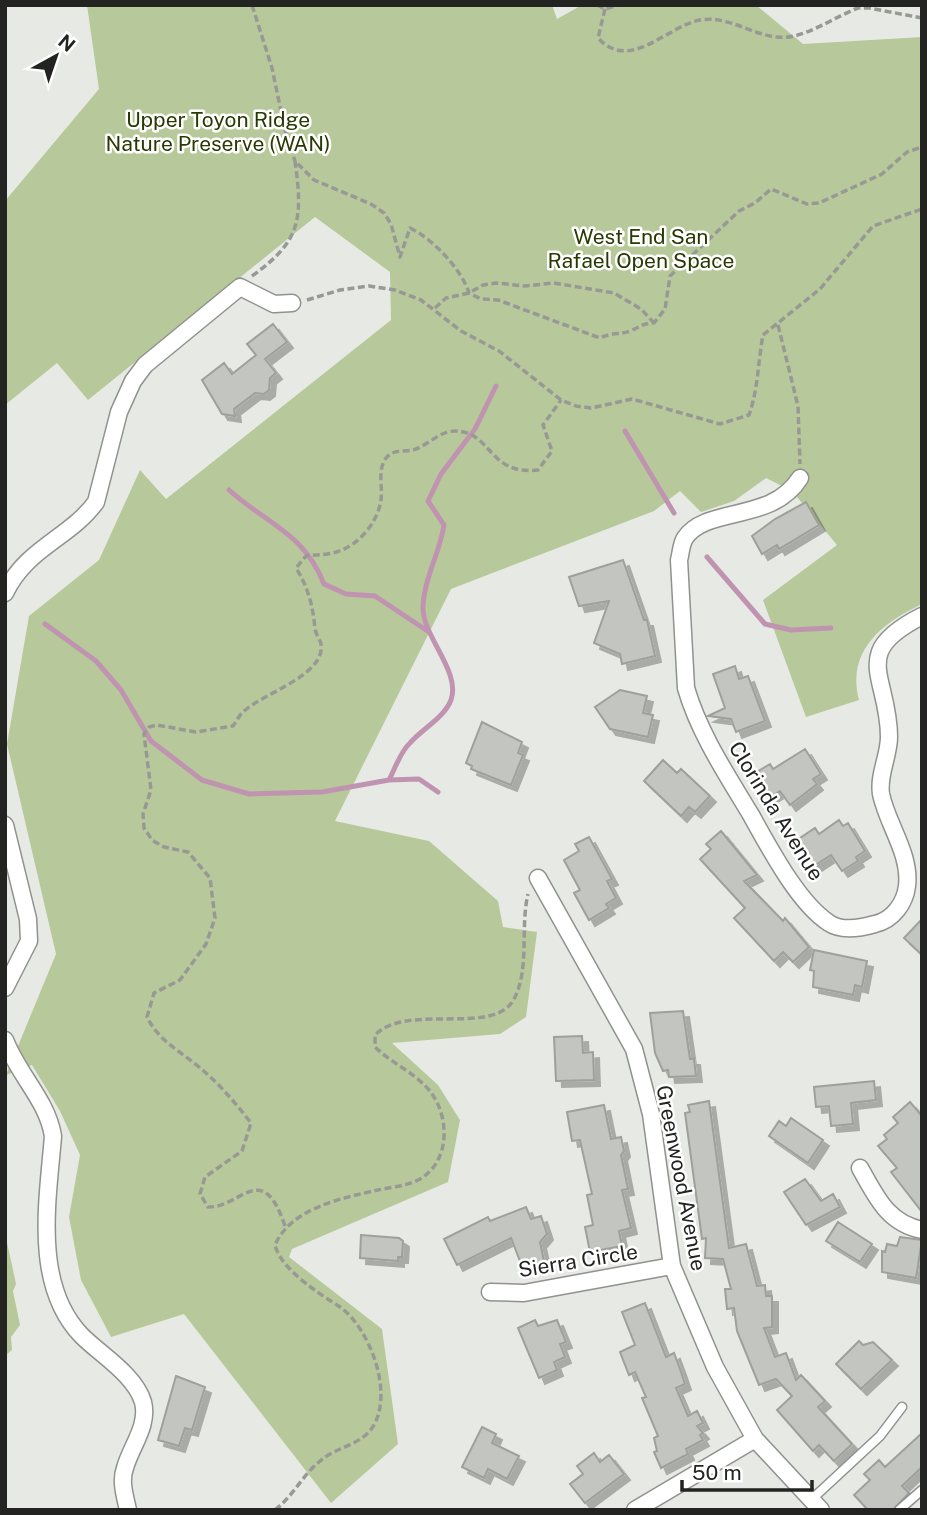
<svg xmlns="http://www.w3.org/2000/svg" width="927" height="1515" font-family="'Public Sans',sans-serif">
<style>
.green{fill:#b7c99a}
.lines{fill:none;stroke-linecap:round;stroke-linejoin:round}
.stream{stroke:#c094b1;stroke-width:5}
.building{fill:#c3c5c1;stroke:#9fa09c;stroke-width:2;filter:url(#shadow)}
.service-casing{stroke:#90928e;stroke-width:11}
.minor-casing{stroke:#90928e;stroke-width:19}
.path{stroke:#989995;stroke-width:3.5;stroke-dasharray:7 3.5;stroke-linecap:butt}
.service{stroke:#fff;stroke-width:8}
.minor{stroke:#fff;stroke-width:16}
.labels{text-anchor:middle;stroke-width:5;stroke-linejoin:round;paint-order:stroke}
.park-label{font-size:21px;fill:#293902;stroke:#fff}
.street-label{font-size:21px;fill:#232422;stroke:#fff}
</style>
<defs>
<filter id="shadow"><feDropShadow dx="6" dy="6" stdDeviation="0" flood-color="#0004"/></filter>
</defs>
<rect width="100%" height="100%" fill="#e7e9e4"/>
<!-- green -->
<path class="green" d="M87,5H552L557,19L582,5H756L803,44L922,37V604C882,623 846,651 859,700L806,717L763,600L837,545L792,491L766,478L734,501L701,512L680,491L654,511L451,589L335,821L429,841L498,901L503,927L537,932L526,1017L500,1034L392,1043L438,1085L460,1120L448,1182L292,1249L289,1257L382,1329L398,1444L331,1503L184,1314L111,1337L81,1280L69,1217L80,1155L60,1111L32,1065L6,1075L56,954L7,744L29,616L99,560L140,470L166,499L391,320L390,272L315,217L88,400L57,363L5,405V201L99,89Z
M5,1233L16,1284L13,1291L20,1325L11,1337L12,1350L5,1356Z"/>
<g class="lines">
<!-- stream -->
<path class="stream" d="M625,431L674,513
M229,490C267,524 304,533 324,584L346,594L375,596L429,632
M707,557L765,624L791,630L831,628
M45,624L96,661L121,690L151,741L202,780L249,794L322,792L389,780L419,779L438,792
M389,780C395,769 400,752 410,743C422,729 444,718 451,700C461,672 424,638 423,609C423,580 440,553 444,525L428,501L441,474L475,429L496,386"/>
</g>
<!-- building -->
<path class="building" d="M273,324L287,342L265,359L276,373L270,378L269,390L264,394L255,393L234,409L235,416L222,414L202,380L224,363L232,374L256,355L247,344Z
M806,502L819,525L779,549L777,545L762,554L752,536L775,519Z
M623,560L644,620H647L655,656L622,664L620,654L594,643L609,601L579,606L569,577Z
M735,666L739,679L748,676L765,721L736,732L731,719L708,716L725,708L713,674Z
M620,690L647,696L643,713L653,715L648,737L610,729L595,707Z
M482,722L522,742L518,753L523,755L511,785L471,769L472,766L466,763Z
M805,749L821,774L813,779L817,784L790,805L780,791L770,797L755,773L770,764L773,769Z
M663,760L677,773L681,769L710,796L695,812L689,807L681,816L644,781Z
M839,820L843,826L848,823L865,851L856,857L858,861L842,871L831,855L814,866L797,840L815,828L819,834Z
M721,831L757,875L744,881L783,921L785,918L809,947L793,962L783,952L774,961L734,918L745,908L700,859L711,849L706,844Z
M589,837L612,879L607,881L616,898L606,904L609,908L589,920L574,893L580,890L564,860L579,851L575,844Z
M922,919V955L904,938Z
M814,950L867,961L862,987L855,985L853,995L813,987L814,971L810,970Z
M683,1011L690,1059H694L696,1076L669,1077L668,1070L663,1071L655,1053L650,1013Z
M582,1036L583,1053L593,1052L594,1080L556,1081L554,1037Z
M874,1081L876,1100L851,1103L853,1124L831,1126L829,1106L816,1107L814,1087Z
M709,1101L729,1248L746,1244L757,1286L765,1285L766,1296H772V1327L764,1328L775,1357L786,1353L796,1380L801,1375L825,1401L818,1407L852,1444L834,1461L819,1445L813,1451L777,1410L792,1396L776,1379L759,1385L737,1331L734,1308L727,1309L725,1289H731L723,1259L705,1258L706,1238L702,1239L685,1113L690,1112L688,1105Z
M910,1102L922,1116V1212L891,1172L897,1168L878,1146L887,1139L884,1135L898,1123L893,1117Z
M604,1105L611,1139L621,1137L624,1151L621,1155L628,1189L622,1190L631,1228L619,1231L622,1246L590,1252L585,1227L593,1225L587,1195L592,1194L580,1140L572,1141L567,1112Z
M791,1118L823,1140L808,1163L769,1136L779,1121L786,1126Z
M805,1179L821,1201L833,1194L840,1207L806,1225L784,1192Z
M526,1207L531,1219L541,1216L547,1234L540,1242L544,1261L523,1269L511,1238L457,1265L444,1239L488,1217L490,1221Z
M838,1222L872,1244L860,1262L826,1241Z
M361,1235L399,1238L403,1241L402,1257H398V1261L360,1258Z
M900,1237L922,1240L916,1278L882,1272V1251L885,1252L887,1244L897,1246Z
M645,1303L666,1357L674,1353L680,1369L685,1384L676,1388L688,1416L697,1411L703,1423L697,1426L703,1433L700,1435L703,1440L686,1449L688,1454L661,1468L654,1452L657,1451L654,1438L658,1436L642,1398L646,1397L635,1372L629,1375L620,1352L635,1345L622,1312Z
M535,1320L538,1326L557,1320L566,1342L560,1344L565,1357L554,1362L557,1370L539,1378L518,1328Z
M859,1341L863,1345L873,1342L892,1360L861,1389L836,1364Z
M176,1376L205,1387L192,1430L185,1428L179,1446L158,1440Z
M482,1427L496,1434L492,1443L519,1456L507,1479L488,1469L484,1478L462,1467Z
M922,1433V1467L902,1486L909,1493L893,1510H868L854,1495L870,1480L864,1474L879,1460L885,1467Z
M594,1453L600,1462L609,1455L624,1474L585,1503L570,1484L583,1474L577,1466Z"/>
<g class="lines">
<defs>
<path id="service" d="M811,1500L880,1436L902,1407
M899,1510L922,1490"/>
<path id="minor" d="M800,478C772,523 706,506 685,538C681,544 681,553 679,560L686,688C699,733 727,775 751,815C769,847 798,903 829,923C842,932 861,928 875,924C893,920 905,903 907,886C911,854 887,824 881,794C878,775 889,756 889,737C889,676 848,653 922,616
M5,593C26,548 70,538 96,502L119,412L133,381L145,365L240,287L274,304L292,303
M5,825L28,919L29,941L5,988
M538,878L634,1049L651,1114L672,1266L715,1367L755,1439L821,1510
M5,1040C19,1076 47,1100 53,1136C48,1199 32,1285 82,1336C101,1355 135,1375 143,1402C149,1426 131,1446 125,1468C120,1481 125,1496 128,1510
M860,1168C876,1196 887,1223 922,1230
M490,1292L524,1293L672,1266
M635,1510L755,1439"/>
</defs>
<!-- service casing -->
<use href="#service" class="service-casing"/>
<!-- minor casing -->
<use href="#minor" class="minor-casing"/>
<!-- path -->
<path class="path" d="M252,5L272,68L285,130L295,161
M597,5L605,9L618,5
M605,9L598,38C630,73 667,26 700,20C733,14 761,44 794,36C816,31 837,16 858,8H869L922,18
M252,276C301,241 303,219 295,161L314,180L371,204L384,213L391,224L400,257L410,228C433,239 462,270 469,293L481,299L498,300L600,338C612,332 621,335 630,331C640,327 643,323 654,323L665,309L670,276L739,211L755,203L771,189L807,204L819,203L882,174L907,152L922,147
M307,300L340,290L369,286L395,290L421,300L461,331L499,351L561,400L576,406L591,408L632,399L720,424L749,415C758,390 758,362 763,335L820,289L873,226L922,209
M435,308L446,298L469,293L483,285L496,283L525,286L554,283L614,293L641,309L654,323
M778,325L798,406L800,464
M285,1226C262,1158 241,1208 208,1207L200,1194L205,1177L242,1151L251,1123C234,1101 216,1080 194,1063C175,1048 158,1039 147,1017L154,993L180,980L206,944L215,918L210,878L188,852L164,847L152,840L144,828L143,814L151,790L144,734L149,727L157,725L196,732L233,726C236,722 239,716 242,713C260,694 326,676 321,644C320,639 316,635 315,629C313,606 308,587 296,568L306,556C313,555 320,555 327,554C354,551 377,526 381,500C383,487 377,470 386,458C394,448 405,453 416,449C429,444 440,431 455,431C492,431 488,476 538,470L552,451L543,425L561,400
M275,1510C293,1496 302,1476 319,1462C334,1448 354,1447 369,1432C397,1400 371,1329 340,1307C320,1294 281,1270 275,1245C291,1208 342,1198 378,1190C392,1187 407,1186 420,1179C451,1161 450,1115 429,1090C414,1072 391,1063 375,1047V1035C407,1002 494,1037 514,999C530,969 520,927 528,894"/>
<!-- service -->
<use href="#service" class="service"/>
<!-- minor -->
<use href="#minor" class="minor"/>
</g>
<g class="labels">
<!-- park labels -->
<g class="park-label">
<text x="218" y="127">Upper Toyon Ridge<tspan x="218" dy="24">Nature Preserve (WAN)</tspan></text>
<text x="641" y="244">West End San<tspan x="641" dy="24">Rafael Open Space</tspan></text>
</g>
<!-- street labels -->
<g class="street-label">
<text transform="translate(776 811) rotate(58)" y="7">Clorinda Avenue</text>
<text transform="translate(681 1178) rotate(79)" y="7">Greenwood Avenue</text>
<text transform="translate(578 1261) rotate(-9)" y="7">Sierra Circle</text>
</g>
</g>
<!-- border -->
<rect width="927" height="1515" fill="none" stroke="#232422" stroke-width="14"/>
<!-- north arrow -->
<g transform="translate(56 56) rotate(40)" stroke="#ffffff" stroke-width="5" paint-order="stroke">
<path d="M0-5L12 26L0 18L-12 26Z" fill="#232422"/>
<text y="-10" font-size="19" font-weight="bold" text-anchor="middle" fill="#232422">N</text>
</g>
<!-- scale -->
<path d="M682 1480v10h130v-10" fill="none" stroke="#232422" stroke-width="3.5"/>
<text x="692" y="1480" font-size="21" fill="#232422" stroke="#ffffff" stroke-width="5" paint-order="stroke">50 m</text>
</svg>
